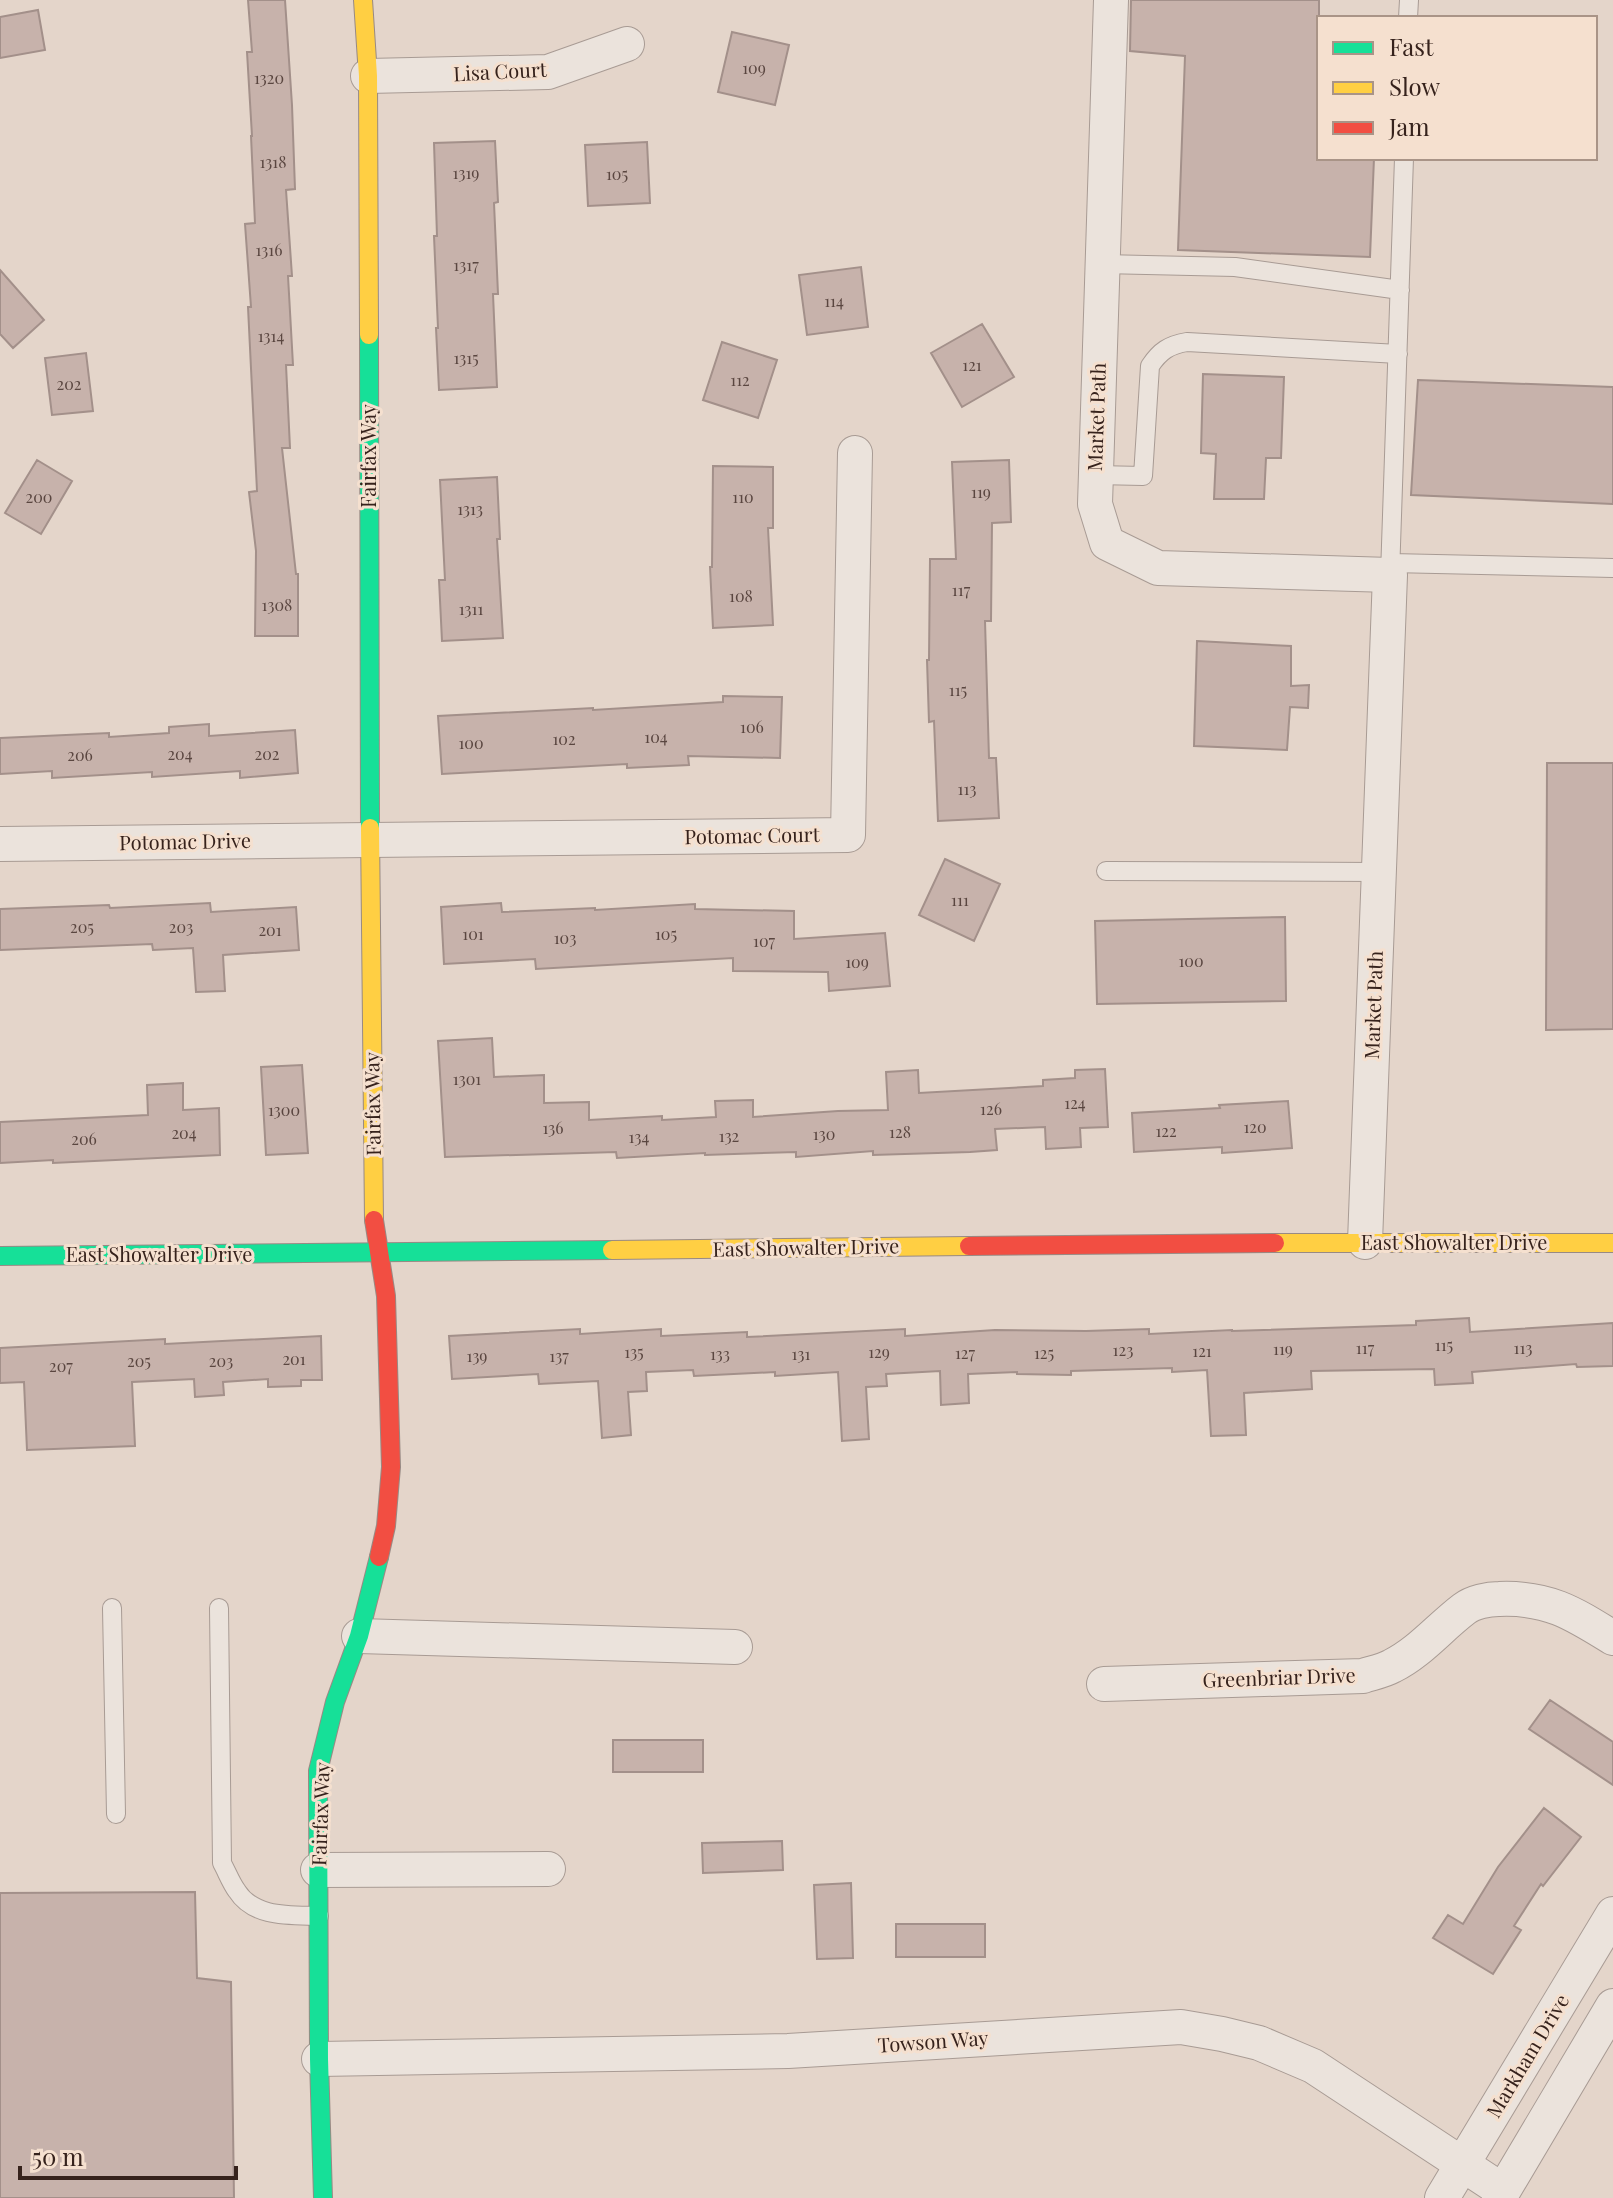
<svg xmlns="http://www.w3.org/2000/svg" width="1613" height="2198" font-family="'Playfair Display',serif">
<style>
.building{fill:#c7b2ab;stroke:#a3908a;stroke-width:2}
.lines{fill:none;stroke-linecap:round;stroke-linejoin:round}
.lane-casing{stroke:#a89b94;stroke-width:20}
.street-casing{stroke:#a89b94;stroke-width:36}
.fast-casing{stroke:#988a84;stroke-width:20}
.slow-casing{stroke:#988a84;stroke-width:20}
.jam-casing{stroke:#988a84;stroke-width:20}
.lane{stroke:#ebe3dc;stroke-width:18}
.street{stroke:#ebe3dc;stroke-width:34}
.fast{stroke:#16e098;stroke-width:18}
.slow{stroke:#ffcf43;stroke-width:18}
.jam{stroke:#f24e42;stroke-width:18}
.labels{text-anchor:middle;stroke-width:6;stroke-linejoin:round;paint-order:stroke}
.number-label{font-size:16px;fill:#5a4640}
.street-label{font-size:20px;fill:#36221c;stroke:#f5e0cf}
</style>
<rect width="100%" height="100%" fill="#e4d5ca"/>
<!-- building -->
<path class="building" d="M248,0H285L292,105L295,189L286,190L292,276H288L293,365H286L290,448H282L296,574H298V636H255L256,551L249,492L257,491L248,307H251L245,224L255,223L251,136H252L247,52H252Z
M1131,0H1319V158H1374L1370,257L1178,250L1185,56L1130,51Z
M38,10L45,50L0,58V17Z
M732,32L789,45L775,105L718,92Z
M495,141L498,202L494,203L498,294H493L497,387L439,390L436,328H438L434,236H437L434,143Z
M647,142L650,203L588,206L585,145Z
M861,267L868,327L807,335L799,275Z
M0,270L44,320L13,348L0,334Z
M982,324L1014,377L962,407L931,353Z
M722,342L777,360L758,418L703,400Z
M86,353L93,411L52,415L45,358Z
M1203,374L1284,377L1281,458H1266L1264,499H1214L1216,454L1201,453Z
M1418,380L1613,387V504L1411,495Z
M37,460L72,481L41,534L5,513Z
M1009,460L1011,522L992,523L991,621H985L989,758H996L999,818L938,821L934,721L929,722L927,660H929L930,559H956L952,462Z
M713,466L773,467V528H768L773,625L713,628L710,567H712Z
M497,477L500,539H497L503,638L442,641L439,580H445L440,480Z
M1197,641L1291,646V686L1309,685L1308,708L1290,707L1287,750L1194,746Z
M723,696L782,697L780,758L688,756L689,765L627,768V764L442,774L438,716L593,708V710L723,702Z
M209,724V736L295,730L298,773L240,778V771L152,777V772L52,778V771L0,774V738L109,733V737L169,733V727Z
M1547,763H1613V1029L1546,1030Z
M945,859L1000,884L974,941L919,915Z
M210,903L211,912L296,907L299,950L223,955L225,991L196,992L193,948L153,950L152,944L0,950V909L109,905L110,908Z
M501,903L502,912L595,908V910L695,904V909L794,911V939L885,933L890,986L829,991L828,972L733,971V958L536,969L535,959L444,964L441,907Z
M1285,917L1286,1001L1097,1004L1095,921Z
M492,1038L494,1077L544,1075V1103L589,1102V1120L662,1116V1120L716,1117L715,1101L753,1100V1117L838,1111L888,1110L886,1072L918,1070L919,1093L1043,1086V1080L1075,1078V1070L1105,1069L1108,1127L1080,1128L1081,1147L1046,1149L1045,1127L995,1129L997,1150L970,1152L873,1155V1151L796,1157V1152L705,1155V1153L617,1158L616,1152L445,1157L438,1041Z
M302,1065L308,1153L266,1155L261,1067Z
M183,1083V1110L219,1108L220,1155L53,1163V1160L0,1163V1122L148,1115L147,1085Z
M1288,1101L1292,1148L1222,1153V1147L1134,1152L1132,1113L1220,1108L1219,1105Z
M1469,1318L1470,1332L1613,1323V1366L1577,1367L1576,1364L1472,1372L1473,1383L1435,1385L1434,1369L1311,1371L1312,1389L1244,1393L1246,1435L1211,1436L1207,1370L1172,1372V1368L1071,1371V1375L1017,1374V1372L968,1374L969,1403L941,1405L940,1371L886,1374L887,1386L866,1387L869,1439L842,1441L838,1372L775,1376V1372L694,1376L693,1370L646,1372L647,1391L628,1392L631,1435L602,1438L598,1381L539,1384L538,1374L452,1379L449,1336L580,1329V1334L661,1329V1336L747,1332V1337L905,1329V1336L995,1330L1086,1331L1149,1329V1334L1232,1330V1331L1416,1325V1321Z
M321,1336L322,1380H301V1386L268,1387V1379L223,1382L224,1395L195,1397L194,1379L132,1382L135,1446L27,1450L24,1382L0,1383V1348L165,1339V1344Z
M1550,1700L1613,1742V1785L1529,1729Z
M613,1740H703V1772H613Z
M1544,1808L1581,1837L1543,1886L1541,1884L1514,1926L1521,1930L1493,1974L1433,1938L1448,1915L1463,1924L1498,1867Z
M782,1841L783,1870L703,1873L702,1843Z
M851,1883L853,1958L817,1959L814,1885Z
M195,1892L197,1978L231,1982L234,2198H0V1893Z
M896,1924H985V1957H896Z"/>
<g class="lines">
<defs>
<path id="lane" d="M1408,18L1409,0
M1102,264L1235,267L1400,290
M1096,475L1143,476L1150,366C1160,351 1169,345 1187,342L1398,354
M1391,563L1613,568
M1390,575L1404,158
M1106,871L1380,872
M112,1608L116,1814
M219,1608L222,1863C227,1872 231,1883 237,1891C254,1918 290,1915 319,1916"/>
<path id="street" d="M1111,0L1095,504L1107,543L1158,568L1390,575L1365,1242
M368,76L548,72L627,44
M0,844L848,835L855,453
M359,1636L735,1647
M1104,1684L1363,1676C1372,1673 1383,1671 1392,1666C1420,1652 1439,1628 1464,1609C1473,1602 1488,1599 1499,1599C1548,1597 1573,1613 1613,1638
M318,1870L548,1869
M319,2059L788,2051L1181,2027L1222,2034L1259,2043L1313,2066L1503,2191
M1442,2198L1613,1914
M1499,2198L1613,2006"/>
<path id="fast" d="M369,335L370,828
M0,1256L612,1250
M323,2198L319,2059L318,1771L335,1702L359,1636L379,1557"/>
<path id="slow" d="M363,0L368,76L369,335
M370,828L374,1220
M1275,1243H1613
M612,1250L969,1246"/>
<path id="jam" d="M374,1220L386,1296L391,1467L386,1526L379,1557
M969,1246L1275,1243"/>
</defs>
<!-- lane casing -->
<use href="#lane" class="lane-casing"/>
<!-- street casing -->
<use href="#street" class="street-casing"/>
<!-- fast casing -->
<use href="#fast" class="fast-casing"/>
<!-- slow casing -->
<use href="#slow" class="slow-casing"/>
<!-- jam casing -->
<use href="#jam" class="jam-casing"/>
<!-- lane -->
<use href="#lane" class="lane"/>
<!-- street -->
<use href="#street" class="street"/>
<!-- fast -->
<use href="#fast" class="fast"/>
<!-- slow -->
<use href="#slow" class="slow"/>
<!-- jam -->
<use href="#jam" class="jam"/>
</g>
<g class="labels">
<!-- number labels -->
<g class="number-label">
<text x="754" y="74">109</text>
<text x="269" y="84">1320</text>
<text x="273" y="168">1318</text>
<text x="466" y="179">1319</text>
<text x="617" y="180">105</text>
<text x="269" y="256">1316</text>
<text x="466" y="271">1317</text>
<text x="834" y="307">114</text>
<text x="271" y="342">1314</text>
<text x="466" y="364">1315</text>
<text x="972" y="371">121</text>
<text x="740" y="386">112</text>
<text x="69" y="390">202</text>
<text x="981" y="498">119</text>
<text x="39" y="503">200</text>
<text x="743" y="503">110</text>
<text x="470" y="515">1313</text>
<text x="961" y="596">117</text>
<text x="741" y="602">108</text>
<text x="277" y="611">1308</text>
<text x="471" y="615">1311</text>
<text x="958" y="696">115</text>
<text x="752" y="733">106</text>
<text x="656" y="743">104</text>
<text x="564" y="745">102</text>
<text x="471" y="749">100</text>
<text x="180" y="760">204</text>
<text x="267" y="760">202</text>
<text x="80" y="761">206</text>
<text x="967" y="795">113</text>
<text x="960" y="906">111</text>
<text x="82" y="933">205</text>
<text x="181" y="933">203</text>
<text x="270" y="936">201</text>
<text x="473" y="940">101</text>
<text x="666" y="940">105</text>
<text x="565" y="944">103</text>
<text x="764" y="947">107</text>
<text x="1191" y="967">100</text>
<text x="857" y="968">109</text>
<text x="467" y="1085">1301</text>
<text x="1075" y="1109">124</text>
<text x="991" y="1115">126</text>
<text x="284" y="1116">1300</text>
<text x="1255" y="1133">120</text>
<text x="553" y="1134">136</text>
<text x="1166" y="1137">122</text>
<text x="900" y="1138">128</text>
<text x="184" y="1139">204</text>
<text x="824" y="1140">130</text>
<text x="729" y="1142">132</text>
<text x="639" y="1143">134</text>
<text x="84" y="1145">206</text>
<text x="1444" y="1351">115</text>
<text x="1365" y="1354">117</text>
<text x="1523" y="1354">113</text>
<text x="1283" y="1355">119</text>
<text x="1123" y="1356">123</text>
<text x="1202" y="1357">121</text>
<text x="634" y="1358">135</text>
<text x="879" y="1358">129</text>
<text x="965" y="1359">127</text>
<text x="1044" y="1359">125</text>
<text x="720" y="1360">133</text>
<text x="801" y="1360">131</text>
<text x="477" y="1362">139</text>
<text x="559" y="1362">137</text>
<text x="294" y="1365">201</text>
<text x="139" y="1367">205</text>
<text x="221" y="1367">203</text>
<text x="61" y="1372">207</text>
</g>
<!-- street labels -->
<g class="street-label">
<text transform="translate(500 72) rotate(-3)" y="7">Lisa Court</text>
<text transform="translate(1097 417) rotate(-88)" y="7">Market Path</text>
<text transform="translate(369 456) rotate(-90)" y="7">Fairfax Way</text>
<text transform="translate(752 836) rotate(-1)" y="7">Potomac Court</text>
<text transform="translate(185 842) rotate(-1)" y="7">Potomac Drive</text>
<text transform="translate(1374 1005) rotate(-88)" y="7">Market Path</text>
<text transform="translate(373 1104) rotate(-91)" y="7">Fairfax Way</text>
<text x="1454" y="1250">East Showalter Drive</text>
<text transform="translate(806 1248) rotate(-1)" y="7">East Showalter Drive</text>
<text x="159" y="1262">East Showalter Drive</text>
<text transform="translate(1279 1678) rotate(-2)" y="7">Greenbriar Drive</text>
<text transform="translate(321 1814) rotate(-88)" y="7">Fairfax Way</text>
<text transform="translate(933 2042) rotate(-4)" y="7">Towson Way</text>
<text transform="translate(1528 2056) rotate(-59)" y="7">Markham Drive</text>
</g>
</g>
<!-- legend -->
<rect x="1317" y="16" width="280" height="144" fill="#f5e0cf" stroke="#a99487" stroke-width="2"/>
<rect x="1333" y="42" width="40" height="12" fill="#16e098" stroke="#a99487" stroke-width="2"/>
<text x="1389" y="56" font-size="24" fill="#36221c">Fast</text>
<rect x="1333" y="82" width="40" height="12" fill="#ffcf43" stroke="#a99487" stroke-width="2"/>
<text x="1389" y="96" font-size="24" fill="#36221c">Slow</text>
<rect x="1333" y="122" width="40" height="12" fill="#f24e42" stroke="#a99487" stroke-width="2"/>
<text x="1389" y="136" font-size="24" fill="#36221c">Jam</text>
<!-- scale -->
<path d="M20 2166v12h216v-12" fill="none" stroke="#36221c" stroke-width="4"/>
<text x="32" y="2166" font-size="24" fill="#36221c" stroke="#f5e0cf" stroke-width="6" paint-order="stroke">50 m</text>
</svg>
